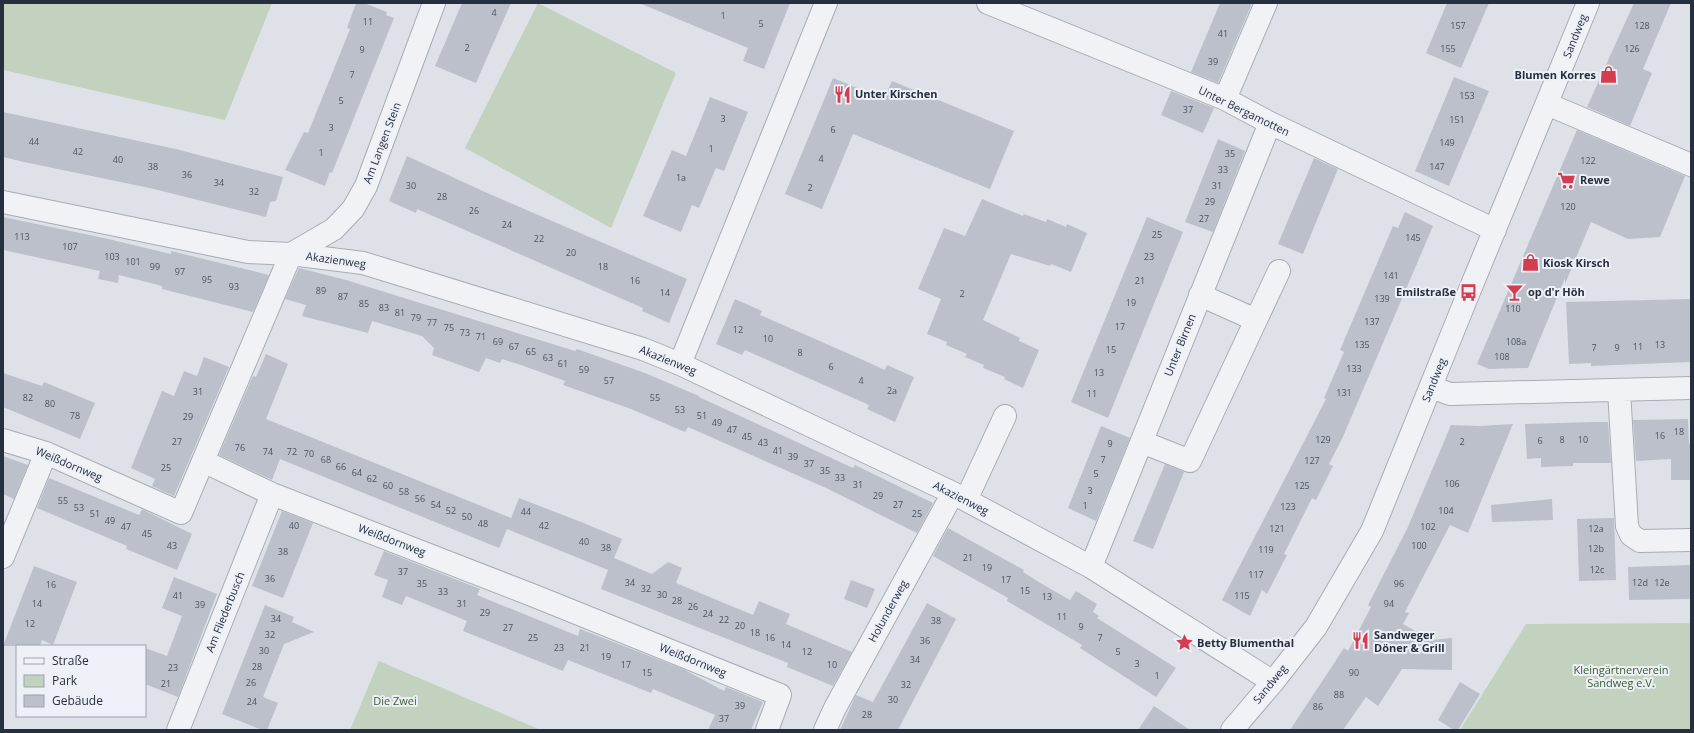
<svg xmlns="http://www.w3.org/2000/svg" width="1694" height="733" font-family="'Open Sans',sans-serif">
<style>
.green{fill:#c3d2be}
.building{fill:#bbc0cb}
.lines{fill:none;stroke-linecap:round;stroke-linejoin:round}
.minor-casing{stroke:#a7acb5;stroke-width:24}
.minor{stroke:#f1f2f6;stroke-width:22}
.labels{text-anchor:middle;stroke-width:4;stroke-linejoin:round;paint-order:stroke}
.number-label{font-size:9px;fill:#4b5362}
.street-label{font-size:11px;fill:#262f3f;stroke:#edf0f6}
.poi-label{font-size:11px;font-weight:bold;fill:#262f3f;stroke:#edf0f6;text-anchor:start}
.park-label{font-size:11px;fill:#3a5c33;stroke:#edf0f6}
</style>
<rect width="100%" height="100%" fill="#dee2e8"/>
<!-- green -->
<path class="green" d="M3,3H272L225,120L3,70Z
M538,3L676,73L611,228L465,148Z
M1691,623V730H1460L1526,624Z
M379,661L541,730H350Z"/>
<!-- building -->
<path class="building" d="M356,3H364L387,12L386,15L394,18L332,173L330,172L325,186L285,170L304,132L308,133L350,29L347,28Z
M462,3H511L476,83L435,66Z
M639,3H790L764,69L743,61L748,48Z
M1220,3H1252L1218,83L1191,72Z
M1447,3H1489L1461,68L1426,53Z
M1634,3H1671L1643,69L1652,73L1630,126L1587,107Z
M1454,77L1489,91L1449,186L1415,171Z
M833,78L884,99L892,81L1014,131L990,189L853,134L822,209L785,194Z
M1171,91L1214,108L1203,133L1161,115Z
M710,97L748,112L724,171L716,168L699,208L692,205L681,232L643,216L672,150L686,156Z
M3,112L176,149L283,177L276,201L270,202L266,217L154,189L24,162L3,157Z
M1577,130L1685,176L1660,237L1628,239L1591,222L1565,284V278L1528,368L1489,369L1477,364Z
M1218,139L1245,151L1213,232L1185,222Z
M407,156L485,192L687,279L669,323L642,311L643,308L524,256L417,209L416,213L389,201Z
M1314,158L1338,169L1303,254L1278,244Z
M982,199L1023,216L1024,214L1046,222L1047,219L1066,227L1067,224L1087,233L1071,272L1051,264L1050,266L1011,254L983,320L1020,338L1019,341L1039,350L1023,388L1004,379L1005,377L983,368L984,365L965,357L967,354L946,345L947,342L927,334L941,299L918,289L944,228L965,236Z
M1405,212L1433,226L1342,439L1329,464L1333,466L1316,500L1312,498L1284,554L1287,555L1267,594L1262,590L1250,616L1222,600L1326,399L1324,398L1344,352L1340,350L1393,226L1398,228Z
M3,217L104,238L171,254V251L269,275L253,312L162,289V286L119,275L118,283L98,279L100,271L3,250Z
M1147,217L1183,232L1108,418L1071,402Z
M299,268L346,280L575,351L577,349L645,373L699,396V397L825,455L853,468L855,465L933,503L917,533L826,488L688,427L685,432L631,409L563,385L565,381L521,365L502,359L500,363L486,358L479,372L432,355L434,348L422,336L372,321L368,333L302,316L306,305L285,299Z
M735,299L762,311L760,315L854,356L885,370L887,365L914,377L895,422L867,409L869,405L745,350L742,355L716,344Z
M1691,299V362L1591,366V363L1569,364L1566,302Z
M266,354L288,364L266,419L511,518L510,521L519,498L581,522L622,539L614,558L652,574L668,562L682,568L676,583L753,615L759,601L790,614L786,624L852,652L833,686L787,667L788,663L601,589L608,570L507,529L499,548L280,459L272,480L219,455L253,376L256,377Z
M204,357L229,367L174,496L152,486L155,479L131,468L162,391L174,396L184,371L197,376Z
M3,373L42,386L44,382L95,403L80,439L3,407Z
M1688,419L1689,444H1691V480H1671V459L1636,461L1633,420Z
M1593,422H1608L1611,463H1573V466L1541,467V458L1527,459L1525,424Z
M1513,424L1468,533L1450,525L1405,612L1409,613L1403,624L1431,640L1452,638V670L1402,669L1378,706L1366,697L1343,730H1290L1344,648L1348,651L1371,607L1368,605L1407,529L1451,425L1479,426Z
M1101,426L1130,438L1096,521L1068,508Z
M3,456L28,465L14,499L3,494Z
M1165,464L1184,472L1153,549L1133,541Z
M49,478L139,515L142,509L192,534L177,570L126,549L127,546L37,508Z
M1552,499L1553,520L1492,522L1491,505Z
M282,511L313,523L283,598L252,586Z
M1614,518L1616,580L1579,581L1577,519Z
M948,528L1024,570L1023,572L1042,584L1070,600L1076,591L1097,604L1093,612L1099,616L1097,618L1176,668L1156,697L1080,648L1082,645L1007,601L1008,598L933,556Z
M384,551L480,589L477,595L578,636L580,629L683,669L724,691L726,687L763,702L751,730H708L715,715L653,689L651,693L568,660L563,671L463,631L467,621L406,596L402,605L382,597L388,580L374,575Z
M1691,565V599L1629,600L1628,567Z
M34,566L77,582L53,645L42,640L40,646H3Z
M174,577L217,594L178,697L145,684V648L167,656L182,616L162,608Z
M851,580L875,589L867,608L844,599Z
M927,603L956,619L898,730H840L856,695L873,702Z
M265,605L294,617L292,622L314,632L284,644L263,697L278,703L267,730H262L222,714Z
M1460,682L1480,694L1458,730H1454L1438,720Z
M1154,706L1190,730H1138Z"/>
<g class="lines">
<defs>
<path id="minor" d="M988,3L1225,99L1270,123L1495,230
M1225,99L1266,3
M1547,104L1691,165
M3,202L248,252L291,254L363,263L643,349L680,364L953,493L1091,567L1273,682
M1256,320L1279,271
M680,364L826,3
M1431,387L1450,394L1691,388
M1619,390L1627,526L1631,535L1640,541L1690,540
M3,440L46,453L181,513L203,461L272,494L532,595L780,695L767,730
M1142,442L1190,461L1256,320L1200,295
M203,461L291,254L334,229L353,209L366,186L434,3
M966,500L1005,416
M3,557L46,453
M1091,567L1270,123
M178,730L272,494
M825,730L835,708L953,493
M1232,730L1273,682L1316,627L1372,531L1469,292L1588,3"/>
</defs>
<!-- minor casing -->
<use href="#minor" class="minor-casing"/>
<!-- minor -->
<use href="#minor" class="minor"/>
</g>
<!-- icons -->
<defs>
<symbol id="shop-bare" viewBox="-9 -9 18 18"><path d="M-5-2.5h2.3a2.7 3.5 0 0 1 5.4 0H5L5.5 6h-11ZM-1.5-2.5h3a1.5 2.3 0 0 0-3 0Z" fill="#d33d4f" stroke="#edf0f6" stroke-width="2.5" paint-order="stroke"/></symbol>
<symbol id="restaurant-bare" viewBox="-9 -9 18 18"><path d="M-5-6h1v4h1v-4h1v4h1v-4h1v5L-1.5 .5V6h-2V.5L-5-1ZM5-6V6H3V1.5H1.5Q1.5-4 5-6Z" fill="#d33d4f" stroke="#edf0f6" stroke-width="2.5" paint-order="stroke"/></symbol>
<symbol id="supermarket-bare" viewBox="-9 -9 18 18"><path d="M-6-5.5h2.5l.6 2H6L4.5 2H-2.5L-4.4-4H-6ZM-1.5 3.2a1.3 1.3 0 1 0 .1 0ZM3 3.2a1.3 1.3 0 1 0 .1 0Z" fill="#d33d4f" stroke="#edf0f6" stroke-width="2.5" paint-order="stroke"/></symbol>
<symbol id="bus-bare" viewBox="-9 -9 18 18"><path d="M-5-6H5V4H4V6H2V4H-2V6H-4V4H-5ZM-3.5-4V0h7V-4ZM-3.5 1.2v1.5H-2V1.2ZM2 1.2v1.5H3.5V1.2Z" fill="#d33d4f" stroke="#edf0f6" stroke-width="2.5" paint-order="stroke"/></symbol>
<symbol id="bar-bare" viewBox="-9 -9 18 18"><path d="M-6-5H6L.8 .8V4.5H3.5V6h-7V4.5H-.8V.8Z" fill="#d33d4f" stroke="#edf0f6" stroke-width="2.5" paint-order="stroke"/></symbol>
<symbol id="sight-bare" viewBox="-9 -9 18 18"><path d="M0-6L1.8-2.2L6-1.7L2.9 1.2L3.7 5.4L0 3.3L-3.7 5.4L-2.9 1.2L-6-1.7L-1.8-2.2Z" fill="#d33d4f" stroke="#edf0f6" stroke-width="2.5" paint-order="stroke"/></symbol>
</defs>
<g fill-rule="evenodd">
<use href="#shop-bare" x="1596" y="62" width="25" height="25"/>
<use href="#restaurant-bare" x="830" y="82" width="25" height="25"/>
<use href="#supermarket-bare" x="1554" y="168" width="25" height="25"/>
<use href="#shop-bare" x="1518" y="250" width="25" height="25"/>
<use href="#bus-bare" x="1456" y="280" width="25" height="25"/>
<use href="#bar-bare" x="1502" y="280" width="25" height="25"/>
<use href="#restaurant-bare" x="1348" y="628" width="25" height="25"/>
<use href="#sight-bare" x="1172" y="630" width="25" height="25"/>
</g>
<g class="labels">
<!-- number labels -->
<g class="number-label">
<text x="494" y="16">4</text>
<text x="723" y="19">1</text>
<text x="368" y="25">11</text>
<text x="761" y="27">5</text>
<text x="1458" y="29">157</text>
<text x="1642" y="29">128</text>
<text x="1223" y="37">41</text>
<text x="467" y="51">2</text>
<text x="1448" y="52">155</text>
<text x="1632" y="52">126</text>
<text x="362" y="53">9</text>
<text x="1213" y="65">39</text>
<text x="352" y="78">7</text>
<text x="1467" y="99">153</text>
<text x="341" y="104">5</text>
<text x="1188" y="113">37</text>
<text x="723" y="122">3</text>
<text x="1457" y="123">151</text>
<text x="331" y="131">3</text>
<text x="833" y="133">6</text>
<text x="34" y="145">44</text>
<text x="1447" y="146">149</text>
<text x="711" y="152">1</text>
<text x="78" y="155">42</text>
<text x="321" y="156">1</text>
<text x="1230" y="157">35</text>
<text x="821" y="162">4</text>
<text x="118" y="163">40</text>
<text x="1588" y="164">122</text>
<text x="153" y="170">38</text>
<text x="1437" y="170">147</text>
<text x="1223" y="173">33</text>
<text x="187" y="178">36</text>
<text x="681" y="181">1a</text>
<text x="219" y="186">34</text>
<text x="411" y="189">30</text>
<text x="1217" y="189">31</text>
<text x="810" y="191">2</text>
<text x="254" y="195">32</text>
<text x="442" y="200">28</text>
<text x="1210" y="205">29</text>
<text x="1568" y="210">120</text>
<text x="474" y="214">26</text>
<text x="1204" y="222">27</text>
<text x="507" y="228">24</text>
<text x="1157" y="238">25</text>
<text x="22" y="240">113</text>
<text x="1413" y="241">145</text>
<text x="539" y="242">22</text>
<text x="70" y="250">107</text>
<text x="571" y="256">20</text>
<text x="112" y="260">103</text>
<text x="1149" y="260">23</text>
<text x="133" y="265">101</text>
<text x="155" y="270">99</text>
<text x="603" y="270">18</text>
<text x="180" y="275">97</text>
<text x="1391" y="279">141</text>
<text x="207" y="283">95</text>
<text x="635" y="284">16</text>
<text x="1140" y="284">21</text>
<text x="234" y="290">93</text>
<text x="321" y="294">89</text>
<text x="665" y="296">14</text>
<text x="962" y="297">2</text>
<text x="343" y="300">87</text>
<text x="1382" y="302">139</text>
<text x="1131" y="306">19</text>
<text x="364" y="307">85</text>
<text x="384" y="311">83</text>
<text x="1513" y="312">110</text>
<text x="400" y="316">81</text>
<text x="416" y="321">79</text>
<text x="1372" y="325">137</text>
<text x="432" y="326">77</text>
<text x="1120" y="330">17</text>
<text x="449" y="331">75</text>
<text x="738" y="333">12</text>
<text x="465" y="336">73</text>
<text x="481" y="340">71</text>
<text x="768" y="342">10</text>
<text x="498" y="345">69</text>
<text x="1516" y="345">108a</text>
<text x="1362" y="348">135</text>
<text x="1660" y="348">13</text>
<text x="514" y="350">67</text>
<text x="1638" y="350">11</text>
<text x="1594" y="351">7</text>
<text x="1617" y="351">9</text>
<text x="1111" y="353">15</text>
<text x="531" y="355">65</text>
<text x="800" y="356">8</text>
<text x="1502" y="360">108</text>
<text x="548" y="361">63</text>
<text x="563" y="367">61</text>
<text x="831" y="370">6</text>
<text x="1354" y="372">133</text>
<text x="584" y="373">59</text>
<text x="1099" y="376">13</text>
<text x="609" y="384">57</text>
<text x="861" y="384">4</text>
<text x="892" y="394">2a</text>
<text x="198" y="395">31</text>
<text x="1344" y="396">131</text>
<text x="1092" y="397">11</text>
<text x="28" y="401">82</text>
<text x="655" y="401">55</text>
<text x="50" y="407">80</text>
<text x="680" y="413">53</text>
<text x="75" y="419">78</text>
<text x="702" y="419">51</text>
<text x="188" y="420">29</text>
<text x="717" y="426">49</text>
<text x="732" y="433">47</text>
<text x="1679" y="435">18</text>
<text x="1660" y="439">16</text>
<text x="747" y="440">45</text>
<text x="1323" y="443">129</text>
<text x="1562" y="443">8</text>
<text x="1583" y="443">10</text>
<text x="1540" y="444">6</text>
<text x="177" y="445">27</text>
<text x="1462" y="445">2</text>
<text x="763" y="446">43</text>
<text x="1110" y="447">9</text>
<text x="240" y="451">76</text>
<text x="778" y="454">41</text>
<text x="268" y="455">74</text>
<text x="292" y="455">72</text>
<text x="309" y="457">70</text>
<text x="793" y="460">39</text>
<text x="326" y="463">68</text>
<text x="1103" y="463">7</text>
<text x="1312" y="464">127</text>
<text x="809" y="467">37</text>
<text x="341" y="470">66</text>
<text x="166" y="471">25</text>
<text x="825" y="474">35</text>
<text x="357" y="476">64</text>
<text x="1096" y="477">5</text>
<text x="840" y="481">33</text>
<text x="372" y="482">62</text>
<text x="1452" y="487">106</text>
<text x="858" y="488">31</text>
<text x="388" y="489">60</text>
<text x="1302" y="489">125</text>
<text x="1090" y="494">3</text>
<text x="404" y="495">58</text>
<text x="878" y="499">29</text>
<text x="420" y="502">56</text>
<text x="63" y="504">55</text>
<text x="436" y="508">54</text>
<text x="898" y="508">27</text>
<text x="1085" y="509">1</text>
<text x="1288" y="510">123</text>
<text x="79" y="511">53</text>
<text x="451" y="514">52</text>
<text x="1446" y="514">104</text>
<text x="526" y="515">44</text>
<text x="95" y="517">51</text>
<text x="917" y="517">25</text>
<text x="467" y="520">50</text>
<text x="110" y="524">49</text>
<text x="483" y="527">48</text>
<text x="294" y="529">40</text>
<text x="544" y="529">42</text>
<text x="126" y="530">47</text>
<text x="1428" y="530">102</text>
<text x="1277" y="532">121</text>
<text x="1596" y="532">12a</text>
<text x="147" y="537">45</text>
<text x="584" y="545">40</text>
<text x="172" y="549">43</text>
<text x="1419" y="549">100</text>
<text x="606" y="551">38</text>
<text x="1596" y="552">12b</text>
<text x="1266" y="553">119</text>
<text x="283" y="555">38</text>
<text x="968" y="561">21</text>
<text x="987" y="571">19</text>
<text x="1597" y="573">12c</text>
<text x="403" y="575">37</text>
<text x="1256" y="578">117</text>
<text x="270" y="582">36</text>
<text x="1006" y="583">17</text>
<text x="630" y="586">34</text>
<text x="1640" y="586">12d</text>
<text x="1662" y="586">12e</text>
<text x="422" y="587">35</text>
<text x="1399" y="587">96</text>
<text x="51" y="588">16</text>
<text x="646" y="592">32</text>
<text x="1025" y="594">15</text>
<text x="443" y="595">33</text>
<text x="662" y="598">30</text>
<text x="178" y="599">41</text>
<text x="1242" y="599">115</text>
<text x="1047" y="600">13</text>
<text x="677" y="604">28</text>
<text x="37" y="607">14</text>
<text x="462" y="607">31</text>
<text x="1389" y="607">94</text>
<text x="200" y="608">39</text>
<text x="693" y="610">26</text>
<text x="485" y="616">29</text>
<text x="708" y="617">24</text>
<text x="1062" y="620">11</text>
<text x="276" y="622">34</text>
<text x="724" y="623">22</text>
<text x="936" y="624">38</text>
<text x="30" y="627">12</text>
<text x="740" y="629">20</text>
<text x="1081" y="630">9</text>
<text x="508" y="631">27</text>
<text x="755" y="636">18</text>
<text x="270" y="638">32</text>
<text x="533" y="641">25</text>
<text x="770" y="641">16</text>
<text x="1100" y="641">7</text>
<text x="925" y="644">36</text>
<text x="786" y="648">14</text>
<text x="559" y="651">23</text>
<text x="585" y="651">21</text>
<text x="264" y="654">30</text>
<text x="807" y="655">12</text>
<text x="1118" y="655">5</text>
<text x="606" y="660">19</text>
<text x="915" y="663">34</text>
<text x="1137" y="667">3</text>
<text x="626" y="668">17</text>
<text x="832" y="668">10</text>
<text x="257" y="670">28</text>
<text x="173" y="671">23</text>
<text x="647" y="676">15</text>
<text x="1354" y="676">90</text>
<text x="1157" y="679">1</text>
<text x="251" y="686">26</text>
<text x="166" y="687">21</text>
<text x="906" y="688">32</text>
<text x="1339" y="698">88</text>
<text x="893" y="703">30</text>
<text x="252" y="705">24</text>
<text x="740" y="709">39</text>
<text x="1318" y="710">86</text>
<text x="867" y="718">28</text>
<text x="724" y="722">37</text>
</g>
<!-- street labels -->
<g class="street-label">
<text transform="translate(1575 36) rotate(-68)" y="4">Sandweg</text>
<text transform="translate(1244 111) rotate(26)" y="4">Unter Bergamotten</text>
<text transform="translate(382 143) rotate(-69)" y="4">Am Langen Stein</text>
<text transform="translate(336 260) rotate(8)" y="4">Akazienweg</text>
<text transform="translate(1180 345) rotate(-68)" y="4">Unter Birnen</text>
<text transform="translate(668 360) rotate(22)" y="4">Akazienweg</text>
<text transform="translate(1434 380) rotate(-68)" y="4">Sandweg</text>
<text transform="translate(69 464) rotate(23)" y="4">Weißdornweg</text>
<text transform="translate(961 498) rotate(27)" y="4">Akazienweg</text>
<text transform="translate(392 540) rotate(21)" y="4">Weißdornweg</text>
<text transform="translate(888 611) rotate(-61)" y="4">Holunderweg</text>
<text transform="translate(225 612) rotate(-68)" y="4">Am Fliederbusch</text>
<text transform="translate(693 660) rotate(22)" y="4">Weißdornweg</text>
<text transform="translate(1270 684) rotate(-51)" y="4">Sandweg</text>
</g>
<!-- poi labels -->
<g class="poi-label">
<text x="1596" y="79" text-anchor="end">Blumen Korres</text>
<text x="855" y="98">Unter Kirschen</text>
<text x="1580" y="184">Rewe</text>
<text x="1543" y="267">Kiosk Kirsch</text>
<text x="1456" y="296" text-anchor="end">Emilstraße</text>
<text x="1528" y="296">op d'r Höh</text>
<text x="1374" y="639">Sandweger<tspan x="1374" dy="13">Döner &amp; Grill</tspan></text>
<text x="1197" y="647">Betty Blumenthal</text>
</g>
<!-- park labels -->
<g class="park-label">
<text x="1621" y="674">Kleingärtnerverein<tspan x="1621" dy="13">Sandweg e.V.</tspan></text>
<text x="395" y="705">Die Zwei</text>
</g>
</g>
<!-- border -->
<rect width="1694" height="733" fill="none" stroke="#262f3f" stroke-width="8"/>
<!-- legend -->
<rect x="16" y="645" width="130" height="72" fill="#edf0f6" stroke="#9da3ad"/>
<rect x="24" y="658" width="20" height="6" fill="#f1f2f6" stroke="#9da3ad"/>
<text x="52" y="665" font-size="12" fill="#262f3f">Straße</text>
<rect x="24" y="675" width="20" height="12" fill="#c3d2be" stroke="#9da3ad"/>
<text x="52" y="685" font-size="12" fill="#262f3f">Park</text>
<rect x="24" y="695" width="20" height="12" fill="#bbc0cb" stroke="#9da3ad"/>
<text x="52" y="705" font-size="12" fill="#262f3f">Gebäude</text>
</svg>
